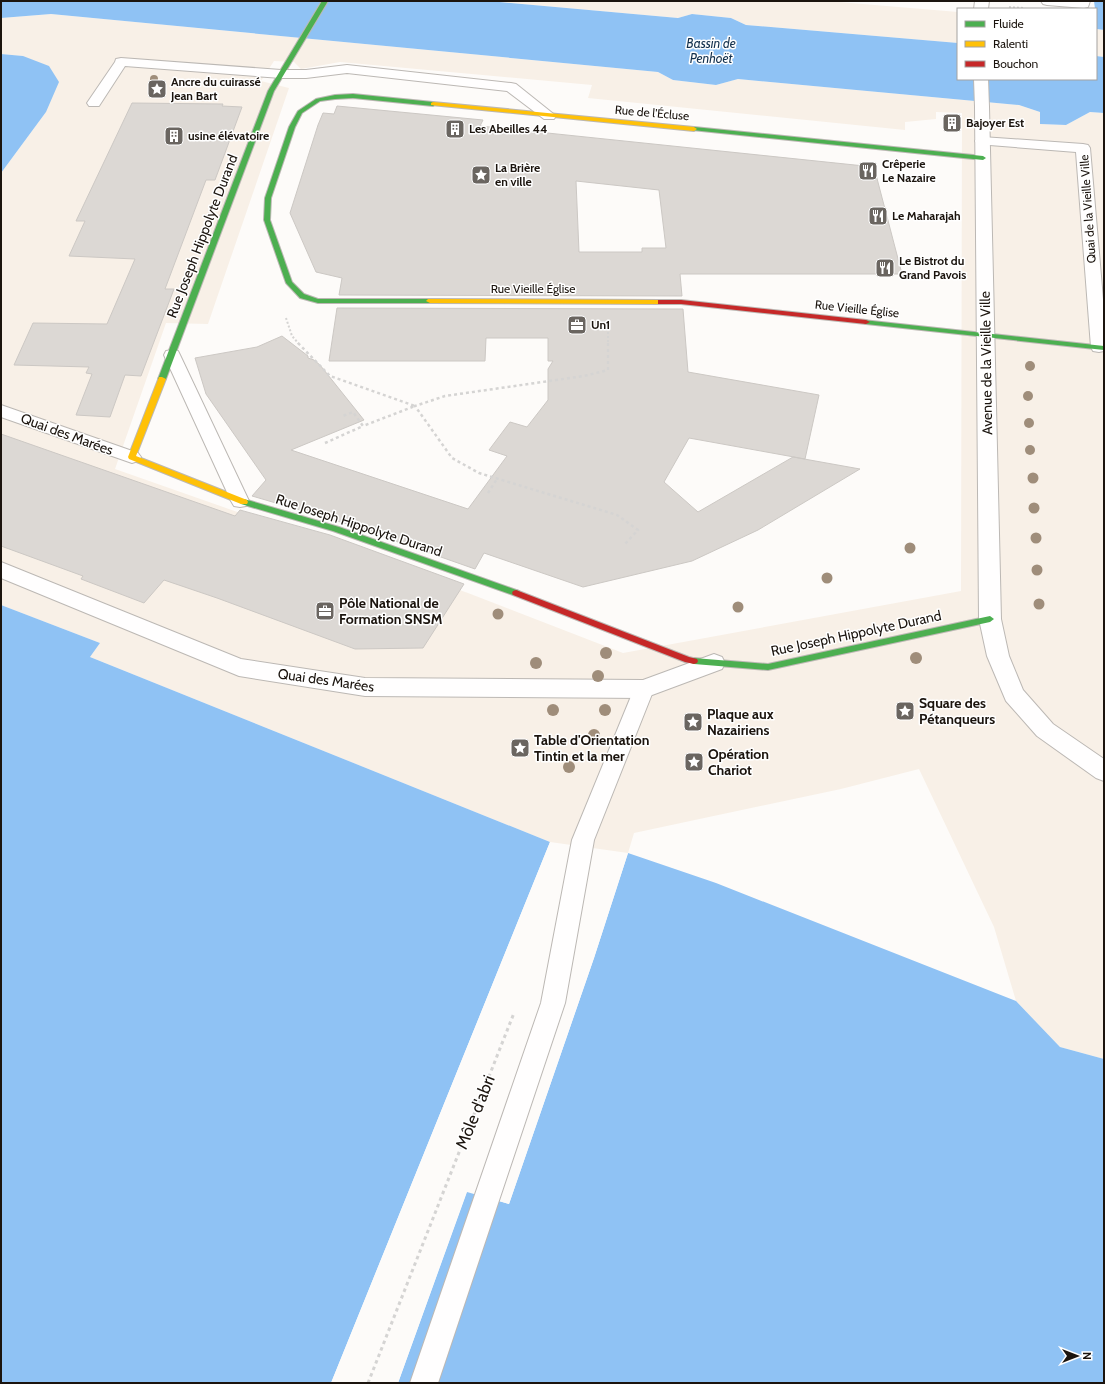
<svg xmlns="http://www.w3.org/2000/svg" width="1105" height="1384" font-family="Cabin,sans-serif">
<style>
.built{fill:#f8f0e7;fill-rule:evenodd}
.water{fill:#8fc2f4}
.pier{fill:#fdfbf9}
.building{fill:#dcd8d4;stroke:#ccc8c4;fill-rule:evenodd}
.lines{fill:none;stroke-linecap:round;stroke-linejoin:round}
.lane-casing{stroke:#bcb8b4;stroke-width:2}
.street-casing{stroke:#bcb8b4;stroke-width:2}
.fast-casing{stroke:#bcb8b4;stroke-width:2}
.slow-casing{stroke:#bcb8b4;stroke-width:2}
.jam-casing{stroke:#bcb8b4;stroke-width:2}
.path-far2{stroke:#d5d4d3;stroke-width:2;stroke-dasharray:2 2;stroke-linecap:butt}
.path-far1{stroke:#d5d4d3;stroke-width:2.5;stroke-dasharray:3 3;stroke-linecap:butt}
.path{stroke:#d5d4d3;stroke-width:3;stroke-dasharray:3.5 3.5;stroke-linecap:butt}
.lane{fill:#fffefe;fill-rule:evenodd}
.street{fill:#fffefe;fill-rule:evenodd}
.fast{fill:#4caf50;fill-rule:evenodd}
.slow{fill:#ffc107;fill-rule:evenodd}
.jam{fill:#c62828;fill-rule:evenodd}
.tree{fill:#9f8d7a}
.labels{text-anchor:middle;stroke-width:3;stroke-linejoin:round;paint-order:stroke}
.far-poi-label{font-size:12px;font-weight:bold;fill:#1b140e;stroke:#fff;text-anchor:start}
.far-street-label{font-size:12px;fill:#1b140e;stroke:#fff}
.far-water-label{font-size:13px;font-style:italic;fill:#13314e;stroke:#fff}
.street-label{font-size:14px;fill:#1b140e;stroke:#fff}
.poi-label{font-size:14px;font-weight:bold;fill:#1b140e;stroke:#fff;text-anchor:start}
.near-street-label{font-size:17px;fill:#1b140e;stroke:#fff}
</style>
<rect width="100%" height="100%" fill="#fdfbf9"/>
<!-- built -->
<path class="built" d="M489,1H827L958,12V43L746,25L731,18L692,14L678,18Z
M51,14L658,72L673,80L716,85L738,79L1019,105L1040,112V124L1066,125L1090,112L1104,113V1059L1060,1047L1016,1001L994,927L919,769L841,789L634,833L628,853L550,842L90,657L100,643L1,605V173L46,112L23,56L1,54V18ZM274,61L294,62L301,69L340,62L592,85L588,98L905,130V122L936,119V112L962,113L961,591L623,653L468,593L115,469L166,323L208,324L289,88L261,81Z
M1096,24L1097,29L1104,30V57L1096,56Z"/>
<!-- water -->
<path class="water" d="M1,1H489L678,18L692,14L731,18L746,25L958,43V79H1096V56L1104,57V113L1090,112L1066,125L1040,124V112L1019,105L738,79L716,85L673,80L658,72L51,14L1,18Z
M1094,1H1104V30L1097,29L1096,9H1095Z
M1,54L23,56L49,66L59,82L46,112L1,173Z
M1,605L100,643L90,657L550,842L331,1383H1Z
M628,853L716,883L1016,1001L1060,1047L1104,1059V1383H398L467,1191L509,1204L594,958Z"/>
<!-- pier -->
<path class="pier" d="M550,842L552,843L333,1383H331Z
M626,853H628L594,958L509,1204L467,1192L398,1383H396L465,1190H467L508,1201L592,957Z"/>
<!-- building -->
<path class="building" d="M132,103L223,104L222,106L242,107L215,180H206L165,289H174L141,376L125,375L110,417L76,415L92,374L86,373L89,367L14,365L33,323L107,324L135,259L69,256L85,221H76Z
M337,106L483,120L480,126L874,167L902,274H680L682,296L339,295L342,278L316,272L290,213L318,125L323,113L334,114ZM576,181L659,190L666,248H642V252H579Z
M337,308L683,309L688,372L819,395L805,459L689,438L664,482L698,512L793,457L860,469L758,530L692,561L583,587L484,553L475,569L344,523L252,496L266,480L206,394L195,358L257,347L282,336L308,356V358L314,360L320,365L364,420L291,450L468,509L507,456L489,450L510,422L527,427L548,400V369L553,361H548V338H486L485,361H329Z
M1,434L235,516L240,510L330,535L464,584L423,648L355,649L217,598L164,580L144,603L81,579L83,576L1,546Z"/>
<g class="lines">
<defs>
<path id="lane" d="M1041,1H1090L1088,7L1084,8L1047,5L1043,4Z
M121,58L281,70H306L347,65L511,83L516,84L556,116L554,119H544L507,91L347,73L306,78H281L125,66L99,106H89L87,103L115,62L116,59Z
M974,79H988L989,107L987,110H977L975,107Z
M982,137L1083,144L1088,145L1090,148L1104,311V351L1099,352L1093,351L1091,347L1076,152L977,144L975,141L977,138Z
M172,350L178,351L180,355L249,501L246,506L240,507L234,506L231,501L164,355L166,351Z
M1,405L138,453L141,457L138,461L132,463L1,417Z
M644,681L651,683L654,689L594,840L565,1003L438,1383H410L541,1003L572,840L634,689L637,683Z"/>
<path id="street" d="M975,1H989L988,9H974Z
M982,103L987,104L989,107L1001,619L1009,656L1023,690L1053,724L1104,759V781L1096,778L1037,736L1006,701L987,656L979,619L975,107L977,104Z
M1,562L241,659L365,678L643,680L714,654L722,657L725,663L722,669L644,698L365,696L239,676L1,578Z"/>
<path id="fast" d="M322,1H328L274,91L166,379L162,381H159L158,379L268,91Z
M353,94L433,102L436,104L433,106L353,98L335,99L320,101L302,113L295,127L271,198L270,220L292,282L304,294L318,299H430L434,301L432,303H318L300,298L286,283L264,220L265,198L289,127L298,111L316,99L335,95Z
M694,127L983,156L986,158L983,160L692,130L691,129Z
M863,320L1104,346V350L866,324L862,322Z
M244,499L339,527L519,591L520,593L519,595H513L333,531L241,504L240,502L241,500Z
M990,616L994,619L990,622L768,670L694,664L691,663L690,661L691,659L694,658L768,664Z"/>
<path id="slow" d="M433,102L694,127L697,129L694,131L431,105V103Z
M428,299L660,300L664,302L660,304L430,303L426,301Z
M159,377H162L166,379L136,456L247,500L248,502L247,504H241L129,459L128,457Z"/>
<path id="jam" d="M658,300H681L866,320L870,322L866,324L681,304H658Z
M516,590L689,657L697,659L698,661L697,663L694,664L685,662L513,595L512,593L513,591Z"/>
</defs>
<!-- lane casing -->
<use href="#lane" class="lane-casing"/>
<!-- street casing -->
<use href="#street" class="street-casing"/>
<!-- fast casing -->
<use href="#fast" class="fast-casing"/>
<!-- slow casing -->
<use href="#slow" class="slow-casing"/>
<!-- jam casing -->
<use href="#jam" class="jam-casing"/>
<!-- path-far2 -->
<path class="path-far2" d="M1009,7L1024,8
M286,318L292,336L299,344
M608,328V344"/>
<!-- path-far1 -->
<path class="path-far1" d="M298,343L330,376L415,406L363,426
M608,343V370L584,376L445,396L415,406L452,458L479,473L617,515L638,530L624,545
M325,443L363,426L353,412L343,416
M488,493L497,479"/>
<!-- path -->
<path class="path" d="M368,1383L514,1013"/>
<!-- lane -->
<use href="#lane" class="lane"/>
<!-- street -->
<use href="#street" class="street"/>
<!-- fast -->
<use href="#fast" class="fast"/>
<!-- slow -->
<use href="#slow" class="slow"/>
<!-- jam -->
<use href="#jam" class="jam"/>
</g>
<!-- trees -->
<g class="tree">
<circle cx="154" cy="79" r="4"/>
<circle cx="1030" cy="366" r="5"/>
<circle cx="1028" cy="396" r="5"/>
<circle cx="1029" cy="423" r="5"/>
<circle cx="1030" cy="450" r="5"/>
<circle cx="1033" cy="478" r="5.5"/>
<circle cx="1034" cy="508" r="5.5"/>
<circle cx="1036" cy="538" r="5.5"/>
<circle cx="910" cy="548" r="5.5"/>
<circle cx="1037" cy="570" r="5.5"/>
<circle cx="827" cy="578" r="5.5"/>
<circle cx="1039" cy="604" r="5.5"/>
<circle cx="738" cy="607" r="5.5"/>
<circle cx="498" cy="614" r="5.5"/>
<circle cx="606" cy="653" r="6"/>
<circle cx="916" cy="658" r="6"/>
<circle cx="536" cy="663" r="6"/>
<circle cx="598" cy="676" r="6"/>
<circle cx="553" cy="710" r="6"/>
<circle cx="605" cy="710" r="6"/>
<circle cx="594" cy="735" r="6"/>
<circle cx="569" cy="767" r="6"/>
</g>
<!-- icons -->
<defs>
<symbol id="sight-square" viewBox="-11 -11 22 22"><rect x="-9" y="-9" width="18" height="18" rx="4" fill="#6a6560" stroke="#fff"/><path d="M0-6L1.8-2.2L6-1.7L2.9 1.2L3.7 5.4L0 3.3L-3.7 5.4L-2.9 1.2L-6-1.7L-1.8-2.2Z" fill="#fff"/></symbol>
<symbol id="building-square" viewBox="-11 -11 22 22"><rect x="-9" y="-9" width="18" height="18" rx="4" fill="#6a6560" stroke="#fff"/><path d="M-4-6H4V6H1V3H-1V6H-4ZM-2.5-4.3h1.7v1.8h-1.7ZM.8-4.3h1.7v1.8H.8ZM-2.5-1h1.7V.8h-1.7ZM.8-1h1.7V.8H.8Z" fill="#fff"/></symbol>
<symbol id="restaurant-square" viewBox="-11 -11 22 22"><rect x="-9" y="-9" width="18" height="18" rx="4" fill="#6a6560" stroke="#fff"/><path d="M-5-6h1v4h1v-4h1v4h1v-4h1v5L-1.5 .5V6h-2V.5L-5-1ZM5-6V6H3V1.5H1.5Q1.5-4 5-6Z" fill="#fff"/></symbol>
<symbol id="office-square" viewBox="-11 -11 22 22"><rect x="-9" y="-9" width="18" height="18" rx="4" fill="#6a6560" stroke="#fff"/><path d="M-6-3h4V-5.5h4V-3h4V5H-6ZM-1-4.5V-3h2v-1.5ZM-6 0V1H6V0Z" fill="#fff"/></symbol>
</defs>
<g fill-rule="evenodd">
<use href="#sight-square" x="146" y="78" width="22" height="22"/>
<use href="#building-square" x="941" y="112" width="22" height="22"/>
<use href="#building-square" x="444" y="118" width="22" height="22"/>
<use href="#building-square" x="163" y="125" width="22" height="22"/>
<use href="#restaurant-square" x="857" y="160" width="22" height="22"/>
<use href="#sight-square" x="470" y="164" width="22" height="22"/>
<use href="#restaurant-square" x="867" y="205" width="22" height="22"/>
<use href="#restaurant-square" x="874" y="257" width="22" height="22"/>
<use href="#office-square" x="566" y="314" width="22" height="22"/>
<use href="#office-square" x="314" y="600" width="22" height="22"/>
<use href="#sight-square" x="894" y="700" width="22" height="22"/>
<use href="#sight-square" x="682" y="711" width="22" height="22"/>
<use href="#sight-square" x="509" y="737" width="22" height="22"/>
<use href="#sight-square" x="683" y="751" width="22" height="22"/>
</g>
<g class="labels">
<!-- far-poi labels -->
<g class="far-poi-label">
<text x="171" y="86">Ancre du cuirassé<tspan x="171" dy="14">Jean Bart</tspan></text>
<text x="966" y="127">Bajoyer Est</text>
<text x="469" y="133">Les Abeilles 44</text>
<text x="188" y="140">usine élévatoire</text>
<text x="882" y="168">Crêperie<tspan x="882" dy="14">Le Nazaire</tspan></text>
<text x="495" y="172">La Brière<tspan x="495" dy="14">en ville</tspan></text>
<text x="892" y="220">Le Maharajah</text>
<text x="899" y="265">Le Bistrot du<tspan x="899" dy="14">Grand Pavois</tspan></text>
<text x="591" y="329">Un1</text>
</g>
<!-- far-street labels -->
<g class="far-street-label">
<text transform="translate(652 113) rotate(5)" y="4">Rue de l'Écluse</text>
<text transform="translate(1088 209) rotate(-94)" y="4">Quai de la Vieille Ville</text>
<text x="533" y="293">Rue Vieille Église</text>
<text transform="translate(857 309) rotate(6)" y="4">Rue Vieille Église</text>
</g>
<!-- far-water labels -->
<g class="far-water-label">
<text x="711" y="48">Bassin de<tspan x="711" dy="15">Penhoët</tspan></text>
</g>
<!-- street labels -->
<g class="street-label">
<text transform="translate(202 236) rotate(-69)" y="5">Rue Joseph Hippolyte Durand</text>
<text transform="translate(986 363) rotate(-91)" y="5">Avenue de la Vieille Ville</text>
<text transform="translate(67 434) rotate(20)" y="5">Quai des Marées</text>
<text transform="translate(359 525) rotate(18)" y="5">Rue Joseph Hippolyte Durand</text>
<text transform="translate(856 633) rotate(-12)" y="5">Rue Joseph Hippolyte Durand</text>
<text transform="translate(326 680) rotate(8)" y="5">Quai des Marées</text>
</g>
<!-- poi labels -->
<g class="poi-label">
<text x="339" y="608">Pôle National de<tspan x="339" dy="16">Formation SNSM</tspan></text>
<text x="919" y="708">Square des<tspan x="919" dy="16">Pétanqueurs</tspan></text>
<text x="707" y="719">Plaque aux<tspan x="707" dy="16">Nazairiens</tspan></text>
<text x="534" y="745">Table d'Orientation<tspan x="534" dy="16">Tintin et la mer</tspan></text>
<text x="708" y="759">Opération<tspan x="708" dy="16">Chariot</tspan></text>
</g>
<!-- near-street labels -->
<g class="near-street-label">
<text transform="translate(475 1112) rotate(-68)" y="6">Môle d'abri</text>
</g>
</g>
<!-- border -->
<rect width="1105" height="1384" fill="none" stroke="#1b140e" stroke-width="4"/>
<!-- legend -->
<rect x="957" y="8" width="140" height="72" fill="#ffffff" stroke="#a4a19f"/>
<rect x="965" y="21" width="20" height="6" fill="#4caf50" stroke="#a4a19f"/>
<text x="993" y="28" font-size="12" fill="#1b140e">Fluide</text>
<rect x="965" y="41" width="20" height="6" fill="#ffc107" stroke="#a4a19f"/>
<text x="993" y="48" font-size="12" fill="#1b140e">Ralenti</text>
<rect x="965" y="61" width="20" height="6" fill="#c62828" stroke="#a4a19f"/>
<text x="993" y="68" font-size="12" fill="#1b140e">Bouchon</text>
<!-- north arrow -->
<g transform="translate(1077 1356) rotate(90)" stroke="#ffffff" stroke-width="3" paint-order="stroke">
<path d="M0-3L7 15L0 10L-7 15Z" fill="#1b140e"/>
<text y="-6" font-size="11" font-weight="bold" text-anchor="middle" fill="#1b140e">N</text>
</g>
</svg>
